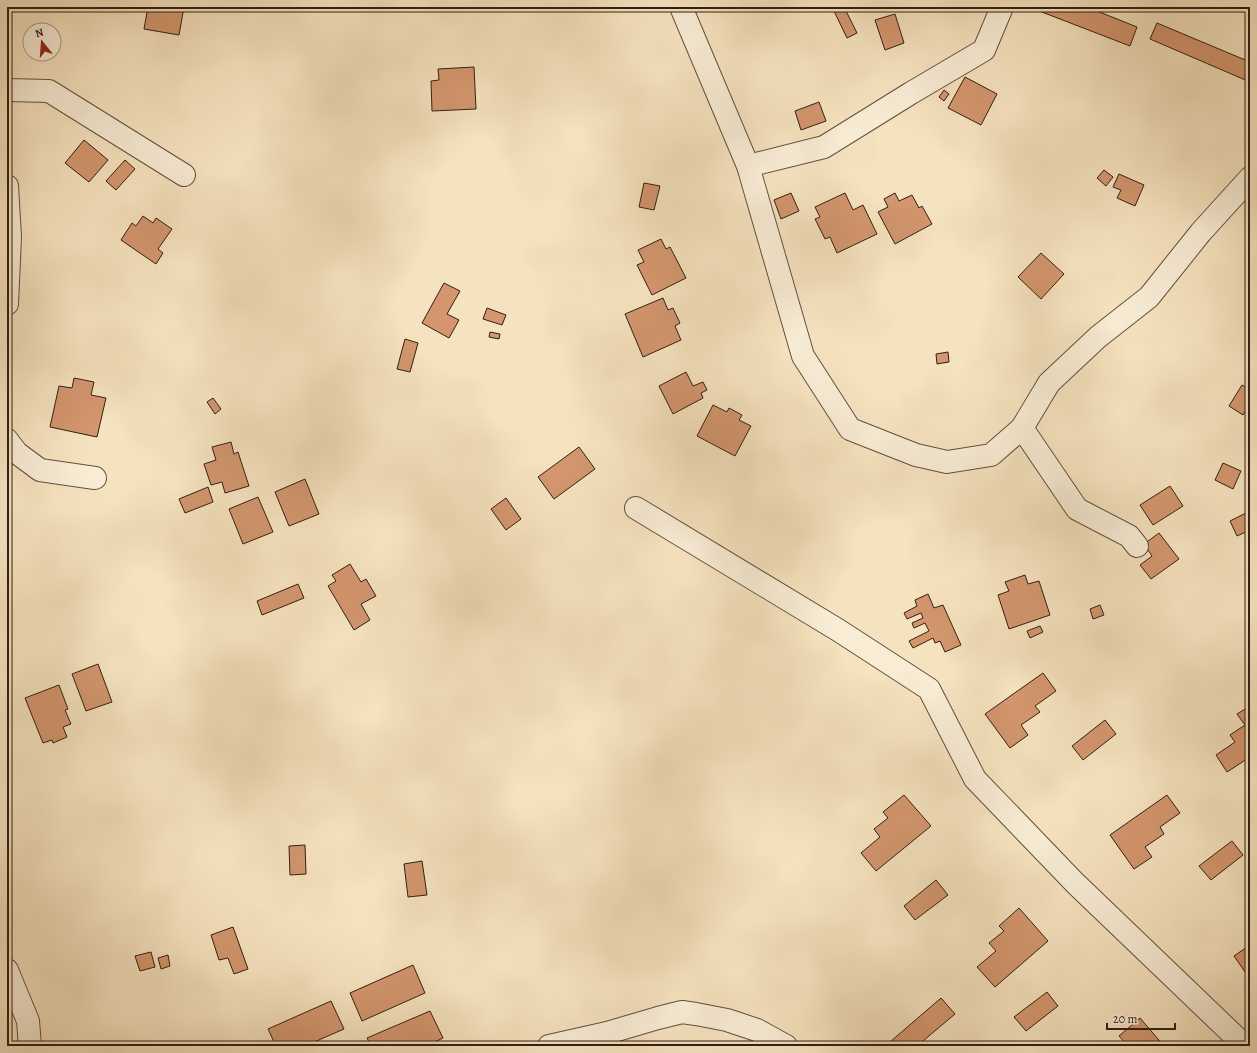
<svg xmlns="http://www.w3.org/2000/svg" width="1257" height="1053" font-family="Alegreya,serif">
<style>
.building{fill:#d3966e;stroke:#321e13}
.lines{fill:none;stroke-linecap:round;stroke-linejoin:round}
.minor-casing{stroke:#634f3e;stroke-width:24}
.minor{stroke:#f8ecd5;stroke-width:22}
</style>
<rect width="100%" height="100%" fill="#f5e2be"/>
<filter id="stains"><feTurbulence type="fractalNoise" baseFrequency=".005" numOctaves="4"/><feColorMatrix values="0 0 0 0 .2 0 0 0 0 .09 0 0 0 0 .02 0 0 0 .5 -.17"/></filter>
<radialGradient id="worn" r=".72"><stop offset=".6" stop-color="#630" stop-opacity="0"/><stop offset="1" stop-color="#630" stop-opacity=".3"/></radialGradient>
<!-- building -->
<path class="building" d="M148,7H184L179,35L144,29Z
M694,7H707L696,12Z
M844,7L857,33L847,38L834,11Z
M1029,7H1087L1137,27L1130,46Z
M895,14L904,43L885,50L875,20Z
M1157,23L1250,62V82L1150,39Z
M474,67L476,109L432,111L431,81L439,80L438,69Z
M965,77L997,94L981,125L948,108Z
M944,90L949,94L944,101L939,97Z
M819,102L826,121L801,130L795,111Z
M84,140L108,160L89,182L65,163Z
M125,160L135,169L116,190L106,181Z
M1104,170L1113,177L1106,186L1097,178Z
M1119,174L1144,185L1135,206L1117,198L1121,190L1113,187Z
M644,183L660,186L654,210L639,207Z
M791,193L799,211L781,219L774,200Z
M845,193L853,210L863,205L877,234L837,253L830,237L825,239L815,219L820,217L815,207Z
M895,193L899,201L912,195L919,208L922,206L932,224L895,244L878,212L888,207L884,199Z
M143,216L153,223L156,218L172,229L158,249L163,253L156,264L121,240L132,223L136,226Z
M661,239L666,249L670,247L686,278L652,295L637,265L644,262L638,250Z
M1041,253L1064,274L1041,299L1018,277Z
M444,283L460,291L447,314L459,320L449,338L422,323Z
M663,298L668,310L673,308L680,323L675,326L681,340L643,357L625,314Z
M487,308L506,315L502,325L483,319Z
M490,332L500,334L499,339L489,337Z
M405,339L418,343L410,372L397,369Z
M948,352L949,362L937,364L936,354Z
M686,372L693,386L703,382L707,390L701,393L703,398L673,414L659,386Z
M74,378L94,382L91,395L106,398L97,437L50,427L59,386L72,388Z
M1242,385L1250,390V403L1243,415L1229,406Z
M213,398L221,409L215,414L207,402Z
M713,405L727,412L729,408L742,415L739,420L751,426L735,456L697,436Z
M231,442L234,454L238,452L249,486L225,493L222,482L211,485L204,464L216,460L212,447Z
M579,447L595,469L554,499L538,477Z
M1223,463L1241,471L1233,489L1215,480Z
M305,479L319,514L289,526L275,492Z
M1170,486L1183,506L1153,525L1140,505Z
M208,487L213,502L185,513L179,499Z
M258,497L273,532L243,544L229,509Z
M506,498L521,519L506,530L491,509Z
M1250,511V530L1237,536L1230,521Z
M1159,533L1179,559L1151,579L1140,565L1152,556L1144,544Z
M350,564L361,582L366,579L376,596L361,604L370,620L354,630L328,586L336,581L332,575Z
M1025,575L1028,584L1039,581L1050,615L1009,629L998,595L1009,591L1005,582Z
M298,584L304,598L262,615L257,601Z
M928,594L934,608L943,605L961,645L945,652L940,641L935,643L933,638L913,648L909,641L929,631L925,623L914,628L912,623L923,618L921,613L907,619L904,613L917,606L915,600Z
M1100,605L1104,615L1093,619L1090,609Z
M1040,626L1043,632L1030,638L1027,631Z
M98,664L112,702L86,711L72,674Z
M1043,673L1056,691L1035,706L1040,712L1021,725L1028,735L1010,748L985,714Z
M59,685L68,709L65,710L71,724L63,727L67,737L53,743L52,740L43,743L25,698Z
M1250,706V757L1227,772L1216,755L1235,742L1230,735L1245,725L1237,714Z
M1105,720L1116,734L1083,760L1072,746Z
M904,795L931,826L876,871L861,853L880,837L874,829L888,818L883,812Z
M1167,795L1180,813L1160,827L1164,834L1145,847L1152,857L1134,869L1110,835Z
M1232,841L1243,855L1211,880L1199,866Z
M305,845L306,874L290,875L289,846Z
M422,861L427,895L408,897L404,864Z
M936,880L948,895L915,920L904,906Z
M1019,908L1048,941L995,987L977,967L996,951L989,943L1004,931L999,926Z
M233,927L248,969L234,974L228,958L219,960L211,935Z
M1250,945V979L1234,956Z
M151,952L155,967L140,971L135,956Z
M168,955L170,966L161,969L158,958Z
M413,965L425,993L362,1021L350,993Z
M1047,992L1058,1006L1026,1031L1014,1017Z
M941,998L955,1014L917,1046H894L890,1042Z
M331,1001L344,1029L305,1046H276L268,1029Z
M430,1011L443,1038L426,1046H371L367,1038Z
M1140,1018L1164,1046H1128L1119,1036Z
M991,1041L995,1046H984Z"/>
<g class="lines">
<defs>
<path id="minor" d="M681,7L748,166L803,356L850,429L916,455L947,462L991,455L1022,428L1077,509L1129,536L1137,546
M7,90L49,91L184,175
M748,166L824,147L911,93L984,50L1002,7
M7,186L10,237L7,304
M1022,428L1049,383L1098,337L1149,297L1201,232L1250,178
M7,440L17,453L40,470L95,478
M636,508L838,630L929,689L975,779L1075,883L1245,1046
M7,970L28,1021L30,1046
M549,1046L607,1033L658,1018L682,1012L696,1014L727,1020L757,1030L786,1046"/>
</defs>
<!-- minor casing -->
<use href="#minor" class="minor-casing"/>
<!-- minor -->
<use href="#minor" class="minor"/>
</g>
<!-- margin -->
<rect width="1257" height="1053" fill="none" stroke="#f5e2be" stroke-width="24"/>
<rect x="8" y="8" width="1241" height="1037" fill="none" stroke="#321e13" stroke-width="2"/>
<rect x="12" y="12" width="1233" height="1029" fill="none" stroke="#321e13"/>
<!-- north arrow -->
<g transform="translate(42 42) rotate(343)"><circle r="19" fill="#f8ecd5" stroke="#a99a87"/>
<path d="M0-3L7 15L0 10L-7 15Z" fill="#8f2418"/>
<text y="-6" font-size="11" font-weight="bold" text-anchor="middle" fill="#321e13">N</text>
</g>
<!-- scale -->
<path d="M1107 1023v6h68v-6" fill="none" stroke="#321e13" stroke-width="2"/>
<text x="1113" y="1023" font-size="12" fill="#321e13" stroke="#f8ecd5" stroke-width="3" paint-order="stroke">20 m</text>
<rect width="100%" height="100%" filter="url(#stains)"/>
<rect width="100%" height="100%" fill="url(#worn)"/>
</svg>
